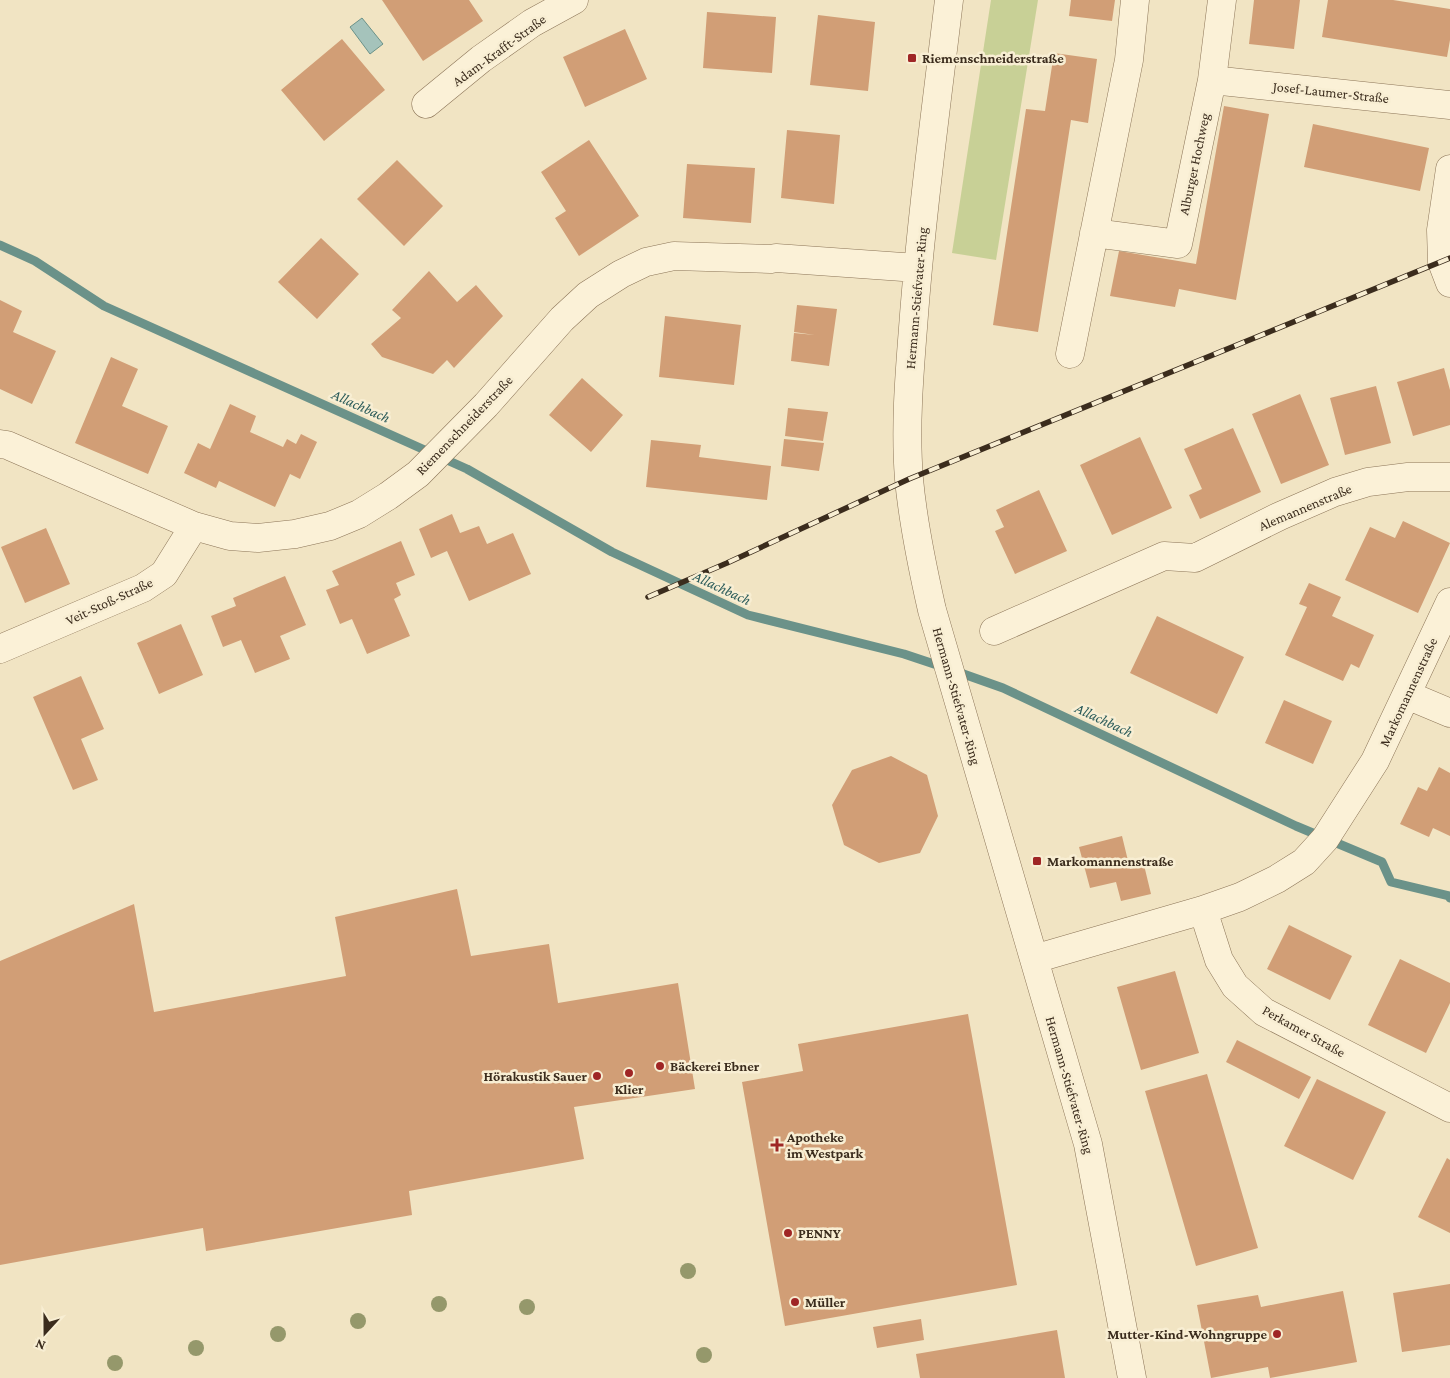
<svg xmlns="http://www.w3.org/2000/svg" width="1450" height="1378" font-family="'Crimson Pro',serif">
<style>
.green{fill:#c8d096}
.water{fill:#a5c3bb;stroke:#6b9289}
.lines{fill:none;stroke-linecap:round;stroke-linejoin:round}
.stream{stroke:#6b9289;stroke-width:9}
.building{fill:#d19e76}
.minor-casing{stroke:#8c7558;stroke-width:29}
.minor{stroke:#fbf1d7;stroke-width:28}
.rail-casing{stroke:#3b2c1d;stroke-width:5.5}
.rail{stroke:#f8eed3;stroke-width:4;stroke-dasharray:11;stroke-linecap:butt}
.tree{fill:#95986b}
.poi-dot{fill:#9f2625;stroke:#f8eed3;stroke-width:2}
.labels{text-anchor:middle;stroke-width:5;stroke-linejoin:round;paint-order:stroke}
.street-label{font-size:14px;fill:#3b2c1d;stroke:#f8eed3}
.poi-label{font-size:14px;font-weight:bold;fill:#3b2c1d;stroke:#f8eed3;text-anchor:start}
.water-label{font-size:15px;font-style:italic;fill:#2c5c5a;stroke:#f8eed3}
</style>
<rect width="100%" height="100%" fill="#f1e4c3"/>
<!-- green -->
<path class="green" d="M991,0H1038L996,260L952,253Z"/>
<!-- water -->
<path class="water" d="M362,18L383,44L370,54L350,27Z"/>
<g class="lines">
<!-- stream -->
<path class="stream" d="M0,245L35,261L104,306L467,469L612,552L748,615L904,654L943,667
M955,671L1003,688L1296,826L1382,862L1391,882L1449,896L1450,898"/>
</g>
<!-- building -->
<path class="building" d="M382,0H469L483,21L423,61Z
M1071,0H1115L1112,21L1069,16Z
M1254,0H1300L1294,49L1249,44Z
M1328,0H1393L1450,9V40L1447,57L1322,37Z
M707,12L776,17L772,73L703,68Z
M818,15L875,22L868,91L810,85Z
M625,29L647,79L585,107L563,57Z
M342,39L385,90L324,141L281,90Z
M1054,53L1097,59L1088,123L1071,120L1038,332L993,325L1026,109L1045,111Z
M1224,106L1269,114L1236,300L1179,289L1175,307L1110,296L1119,251L1196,264Z
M1313,124L1429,148L1420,191L1304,167Z
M787,130L840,135L834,204L781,198Z
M589,140L639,216L579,256L555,218L566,211L541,172Z
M397,160L443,206L404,246L357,199Z
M687,164L755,168L751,223L683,218Z
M321,238L359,274L317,319L278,282Z
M429,271L457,302L476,285L503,316L454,368L447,360L433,374L382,357L371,344L401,318L392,310Z
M0,300L22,311L13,332L56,351L32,404L0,389Z
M797,305L837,309L829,366L791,361L794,333L815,335L794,332Z
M665,316L741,325L734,385L659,377Z
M111,357L138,369L122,406L168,426L148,474L75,443Z
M1444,368L1450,390V425L1413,436L1397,382Z
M582,378L623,415L591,452L549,415Z
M1376,386L1391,443L1345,455L1330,398Z
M1300,394L1329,465L1281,484L1252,414Z
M230,404L256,416L250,432L283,447L287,439L296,444L301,434L317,442L300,479L290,474L275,507L219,481L216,488L184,473L198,443L210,449Z
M788,408L828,412L823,441L785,436Z
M1233,428L1261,492L1200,519L1189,495L1202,489L1184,449Z
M1140,437L1172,508L1112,535L1080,465Z
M784,439L824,443L819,471L781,466Z
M651,440L701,445L699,457L771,466L767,500L646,487Z
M1039,490L1067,551L1015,574L995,531L1004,527L996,510Z
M452,514L460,533L479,526L487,544L513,533L531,574L469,601L447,551L431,558L419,529Z
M1403,521L1450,543L1418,613L1345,580L1370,527L1395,538Z
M46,528L70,584L25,603L1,547Z
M401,541L415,575L396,583L401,595L394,599L410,636L367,654L352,619L340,624L326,590L339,585L332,571Z
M285,576L306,625L280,636L290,659L255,673L241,640L223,647L211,616L236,606L233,598Z
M1309,583L1341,597L1332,616L1374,635L1359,668L1351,664L1343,681L1285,655L1307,607L1299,604Z
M1157,616L1244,657L1217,714L1130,673Z
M181,624L203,675L159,694L137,643Z
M81,676L104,729L81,739L98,780L73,790L33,697Z
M1284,700L1332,721L1313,764L1265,743Z
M891,756L927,775L938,816L920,853L879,863L844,845L832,805L852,770Z
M1439,767L1450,773V836L1433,828L1429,837L1400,824L1418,787L1427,791Z
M1122,836L1130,869L1144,865L1151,894L1121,901L1116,882L1090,888L1079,847Z
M457,889L471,956L549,944L558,1003L678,983L695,1089L574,1107L584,1159L409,1191L412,1215L206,1251L203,1228L0,1265V961L134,904L154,1012L346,976L335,917Z
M1289,925L1352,956L1330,1000L1267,969Z
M1400,959L1450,983V1003L1426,1053L1368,1025Z
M1175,971L1199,1053L1141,1070L1117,987Z
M968,1014L1017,1285L785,1326L742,1082L803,1071L798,1044Z
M1237,1040L1311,1077L1299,1099L1226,1062Z
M1207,1074L1258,1248L1196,1266L1145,1091Z
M1317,1079L1386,1112L1353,1180L1284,1146Z
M1447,1158L1450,1160V1233L1418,1217Z
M1450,1284V1345L1402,1352L1393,1293Z
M1343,1291L1357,1362L1270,1378L1268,1367L1211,1378L1197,1305L1258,1295L1261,1307Z
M921,1319L924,1340L877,1348L873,1327Z
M1057,1330L1065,1378H920L916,1354Z"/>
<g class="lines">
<defs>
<path id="minor" d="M949,0C936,109 921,218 913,328C909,378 905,429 909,479C913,523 922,566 932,610L1088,1144L1132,1378
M1212,80L1450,105
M426,104L481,59L532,23L574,0
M1450,169L1441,230L1442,262L1450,283
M1094,233L1178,244L1212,80L1222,0
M1070,354L1129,60L1135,0
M0,444L7,445L194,526L230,536L258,538L295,534L330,526L359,514L388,496L418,474L486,405L562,319L588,295L621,274L646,262L674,256L771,259L776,258L917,268
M994,631L1164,556L1195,558L1280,516L1335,492L1368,482L1408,477H1450
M0,649L143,588L164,574L194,526
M1407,695L1450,713
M1203,910L1219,960L1235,986L1264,1012L1450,1108
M1034,959L1203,910L1240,897L1277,879L1304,862L1325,839L1375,761L1450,602"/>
</defs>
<!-- minor casing -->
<use href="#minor" class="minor-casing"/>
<!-- minor -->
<use href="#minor" class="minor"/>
<defs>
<path id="rail" d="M648,597L727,563L909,479L1450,258"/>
</defs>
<!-- rail casing -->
<use href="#rail" class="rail-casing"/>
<!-- rail -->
<use href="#rail" class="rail"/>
</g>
<!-- trees -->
<g class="tree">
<circle cx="688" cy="1271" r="8"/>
<circle cx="439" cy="1304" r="8"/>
<circle cx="527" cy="1307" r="8"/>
<circle cx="358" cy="1321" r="8"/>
<circle cx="278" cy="1334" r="8"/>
<circle cx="196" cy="1348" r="8"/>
<circle cx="704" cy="1355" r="8"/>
<circle cx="115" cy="1363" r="8"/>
</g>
<!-- markers -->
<g class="poi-dot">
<rect x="907" y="53" width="10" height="10" rx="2.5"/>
<rect x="1032" y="856" width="10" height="10" rx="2.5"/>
<circle cx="660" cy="1066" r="5"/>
<circle cx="629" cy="1073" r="5"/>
<circle cx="597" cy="1076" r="5"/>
<path d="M774.5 1137.5h5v5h5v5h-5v5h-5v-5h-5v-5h5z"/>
<circle cx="788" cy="1233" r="5"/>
<circle cx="795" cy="1302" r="5"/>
<circle cx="1277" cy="1334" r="5"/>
</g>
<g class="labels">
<!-- street labels -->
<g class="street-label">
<text transform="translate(499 50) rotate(-36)" y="5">Adam-Krafft-Straße</text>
<text transform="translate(1331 92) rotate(6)" y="5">Josef-Laumer-Straße</text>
<text transform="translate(1194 164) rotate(-78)" y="5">Alburger Hochweg</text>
<text transform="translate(916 298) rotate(-85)" y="5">Hermann-Stiefvater-Ring</text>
<text transform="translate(464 425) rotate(-46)" y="5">Riemenschneiderstraße</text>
<text transform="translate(1305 507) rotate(-23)" y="5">Alemannenstraße</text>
<text transform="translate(109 601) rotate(-25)" y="5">Veit-Stoß-Straße</text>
<text transform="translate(1408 692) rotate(-65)" y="5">Markomannenstraße</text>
<text transform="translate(957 696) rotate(74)" y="5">Hermann-Stiefvater-Ring</text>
<text transform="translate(1304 1031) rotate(29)" y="5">Perkamer Straße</text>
<text transform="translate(1070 1085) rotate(74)" y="5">Hermann-Stiefvater-Ring</text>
</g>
<!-- poi labels -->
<g class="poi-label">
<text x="922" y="63">Riemenschneiderstraße</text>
<text x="1047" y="866">Markomannenstraße</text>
<text x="670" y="1071">Bäckerei Ebner</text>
<text x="587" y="1081" text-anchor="end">Hörakustik Sauer</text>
<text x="629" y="1094" text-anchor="middle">Klier</text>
<text x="787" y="1142">Apotheke<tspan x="787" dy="16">im Westpark</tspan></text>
<text x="798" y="1238">PENNY</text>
<text x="805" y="1307">Müller</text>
<text x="1267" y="1339" text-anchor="end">Mutter-Kind-Wohngruppe</text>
</g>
<!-- water labels -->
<g class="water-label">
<text transform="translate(361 406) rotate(24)" y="5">Allachbach</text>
<text transform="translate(722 588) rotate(25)" y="5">Allachbach</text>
<text transform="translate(1104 720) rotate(25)" y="5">Allachbach</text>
</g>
</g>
<!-- north arrow -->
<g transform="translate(45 1333) rotate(201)" stroke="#f8eed3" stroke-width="4" paint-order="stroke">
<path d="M0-4L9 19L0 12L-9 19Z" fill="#3b2c1d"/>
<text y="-8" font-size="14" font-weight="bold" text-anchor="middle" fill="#3b2c1d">N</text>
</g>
</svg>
